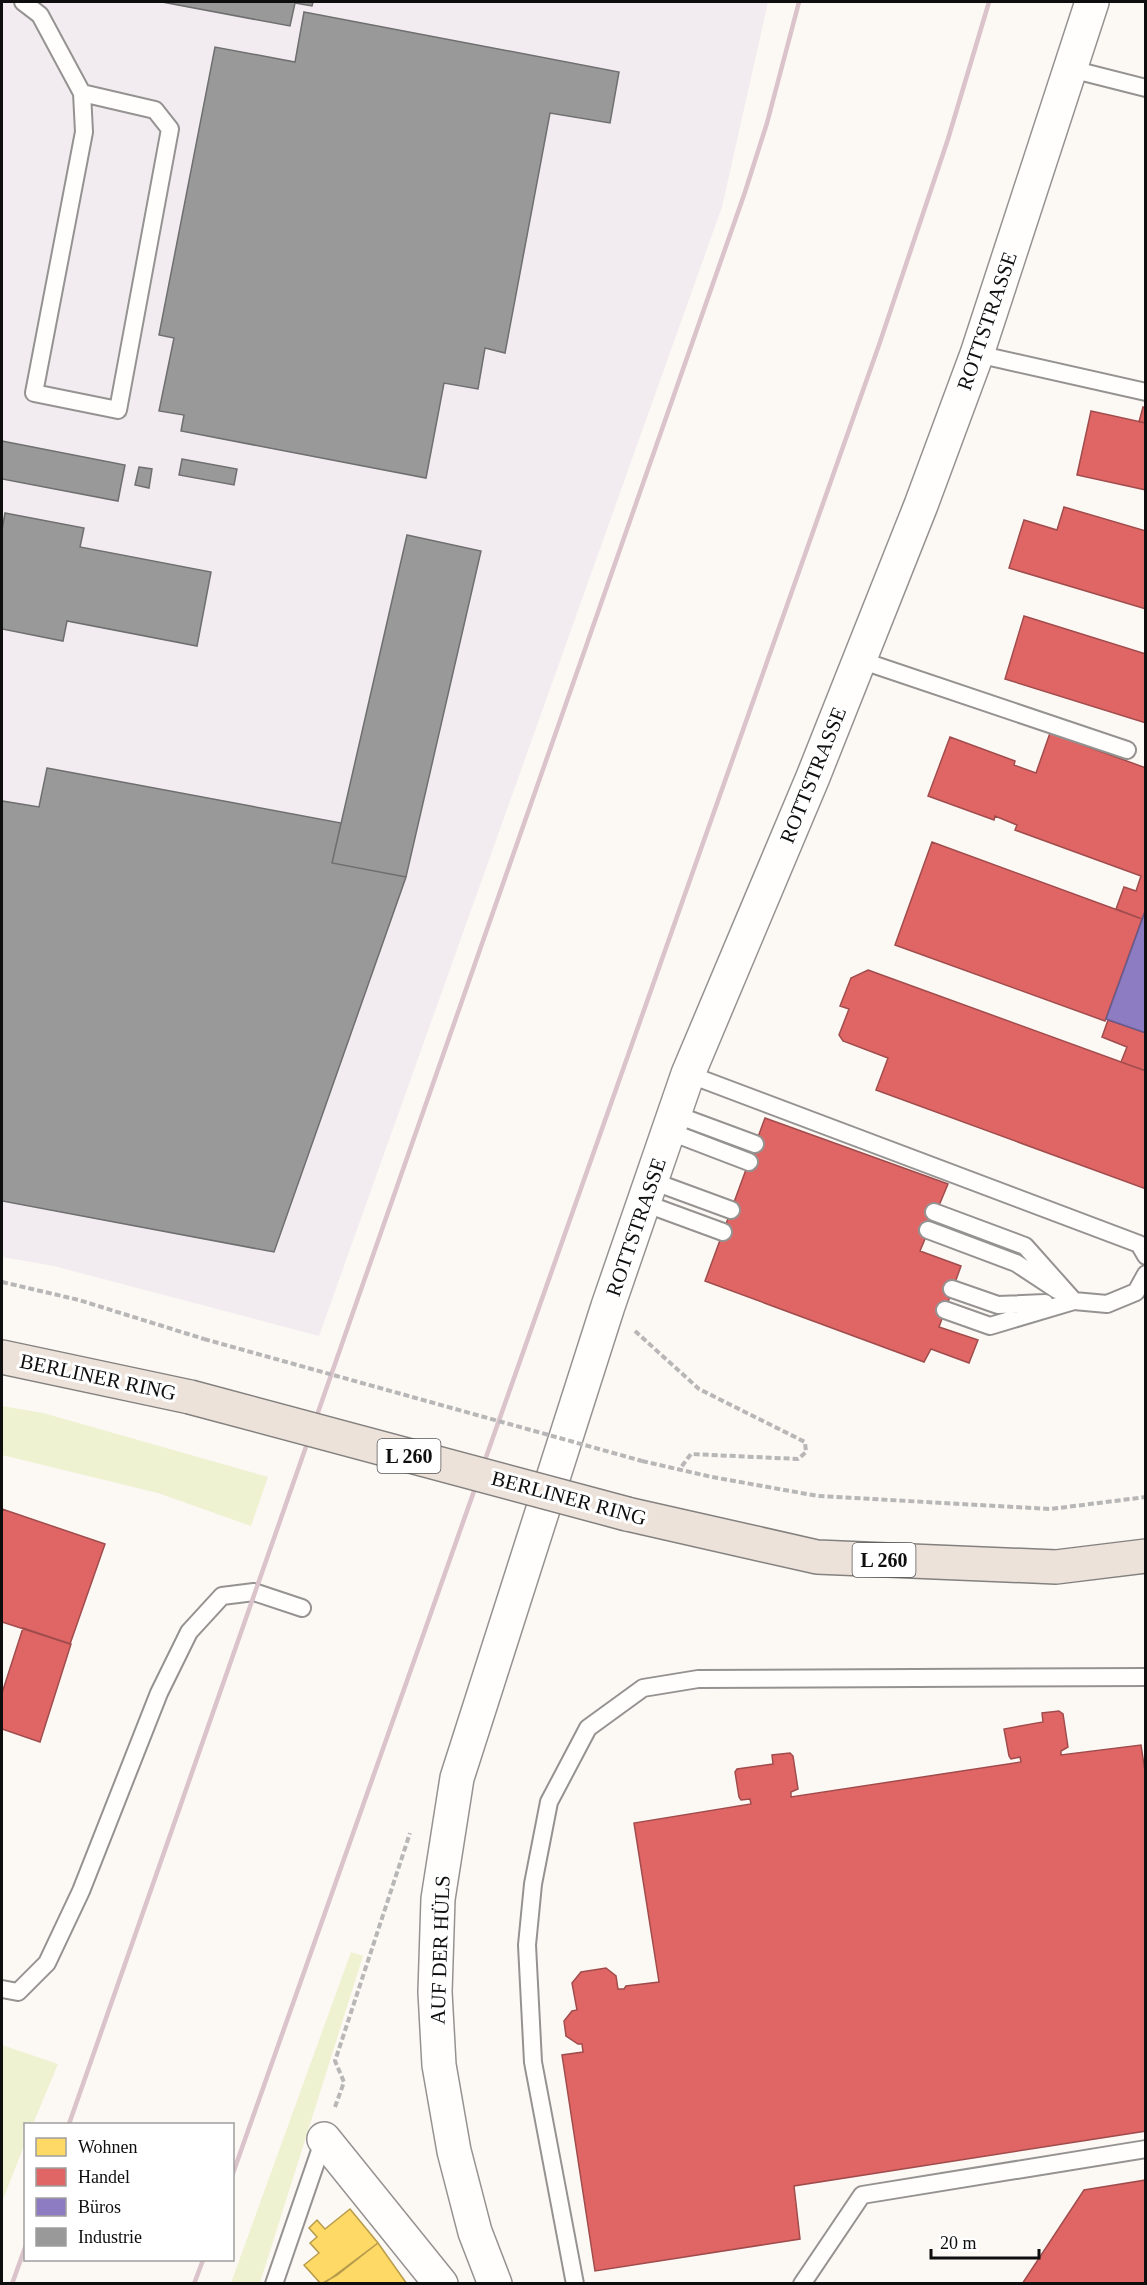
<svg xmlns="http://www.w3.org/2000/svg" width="1147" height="2285" font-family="'Times New Roman',serif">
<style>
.industrial{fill:#f2ecf1}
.green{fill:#eef2d1}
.homes{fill:#ffd966;stroke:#b79c4c;stroke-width:1.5}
.shops{fill:#e06666;stroke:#a14c4c;stroke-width:1.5}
.offices{fill:#8e7cc3;stroke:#685b8d;stroke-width:1.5}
.industry{fill:#999;stroke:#6f6f6f;stroke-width:1.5}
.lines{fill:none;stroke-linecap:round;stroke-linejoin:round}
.service-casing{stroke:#959392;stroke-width:20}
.minor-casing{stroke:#959392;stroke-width:36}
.tertiary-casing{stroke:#959392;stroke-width:36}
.primary-casing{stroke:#82817f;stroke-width:36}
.path{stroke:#b8b7b7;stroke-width:4;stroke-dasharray:6 3;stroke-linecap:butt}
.service{stroke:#fffefd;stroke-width:16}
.minor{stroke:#fffefd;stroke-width:33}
.tertiary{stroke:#fffefd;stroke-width:33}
.primary{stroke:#ede2d9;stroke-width:33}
.rail{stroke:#dac3ca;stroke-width:4.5}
.primary-bridge-casing{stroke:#82817f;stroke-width:36;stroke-linecap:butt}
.path-bridge{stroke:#b8b7b7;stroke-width:4;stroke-dasharray:6 3;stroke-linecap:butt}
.primary-bridge{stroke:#ede2d9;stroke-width:33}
.labels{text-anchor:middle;stroke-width:6;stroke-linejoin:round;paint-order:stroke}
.shield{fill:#fff;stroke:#565656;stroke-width:1.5}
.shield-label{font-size:20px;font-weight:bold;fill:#0e0e0e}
.street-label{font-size:21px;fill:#0e0e0e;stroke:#fff}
</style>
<rect width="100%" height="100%" fill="#fcf8f4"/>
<!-- industrial -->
<path class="industrial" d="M2,2H768L722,207L319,1336L54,1266L2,1257Z"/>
<!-- green -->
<path class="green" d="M2,1406L43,1413L268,1477L251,1526L158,1493L2,1455Z
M351,1952L363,1956L260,2283H231Z
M2,2045L58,2064L33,2124H26L25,2143L2,2202Z"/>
<!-- homes -->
<path class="homes" d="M350,2209L378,2243L337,2275L321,2284L304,2265L319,2253L310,2243L317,2237L309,2228L317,2220L325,2229Z
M378,2243L407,2284H328L326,2282Z"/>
<!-- shops -->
<path class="shops" d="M1143,407L1146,408V423L1139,422Z
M1091,411L1146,423V490L1077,475Z
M1064,507L1146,531V609L1009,568L1024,520L1057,530Z
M1024,616L1146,654V723L1005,679Z
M1050,733L1146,768V909L1142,919L1116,909L1124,887L1136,891L1141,876L1015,830L1017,825L995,816L994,820L928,796L950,737L1015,761L1014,765L1036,773Z
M932,842L1142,919L1105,1021L895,945Z
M868,970L1146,1071V1189L876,1090L888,1058L843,1041L839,1035L849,1009L840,1006L851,978Z
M1108,1020L1146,1033V1071L1121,1062L1127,1047L1102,1037Z
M765,1118L948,1184L920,1251L961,1266L939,1327L978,1340L969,1363L931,1349L924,1362L705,1281Z
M2,1509L105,1544L70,1644L2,1622Z
M23,1628L71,1644L40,1742L2,1729V1693Z
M1059,1711L1063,1714L1068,1747L1061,1751V1755L1141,1745L1146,1778V2131L794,2186L800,2239L595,2271L562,2055L583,2052L582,2044H578L566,2036L564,2021L572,2011L577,2010L572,1983L581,1972L606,1968L616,1976L618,1989H624L626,1986L659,1982L634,1823L751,1804L750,1799L741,1800L739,1797L735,1772L737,1769L773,1764L772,1755L790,1753L793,1756L798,1789L791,1792V1797L1021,1762L1020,1757L1011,1759L1009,1756L1004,1729L1043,1722L1042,1713Z
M1146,2180V2284H1022L1084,2190Z"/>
<!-- offices -->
<path class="offices" d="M1146,909V1033L1106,1019Z"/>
<!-- industry -->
<path class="industry" d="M162,2H313L312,6L295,3L290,26Z
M304,12L619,72L610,123L550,113L505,353L485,348L478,389L444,383L426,478L181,431L184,415L159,411L174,338L159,335L215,47L295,62Z
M2,441L125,465L118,501L2,479Z
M182,459L237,469L234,485L179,475Z
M139,467L152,469L149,488L135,485Z
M5,513L84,528L80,547L211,572L197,646L67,621L63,641L2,629V530Z
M407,535L481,551L406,877L332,863Z
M47,768L341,823L332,863L406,877L274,1252L2,1201V801L39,807Z"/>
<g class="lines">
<defs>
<path id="service" d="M23,2L40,15L82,93L84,132L34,393L118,410L170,129L155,110L82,93
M1071,69L1146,88
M977,354L1146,392
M860,660L1127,750
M688,1074L1139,1244L1146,1256
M674,1114L755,1144
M668,1131L749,1162
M652,1181L731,1210
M644,1203L723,1232
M934,1212L1025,1246L1074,1301L1107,1304L1136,1292L1146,1274
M928,1230L1016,1263L1057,1290
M952,1289L998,1305L1045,1303
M945,1310L990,1326L1074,1301
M2,1989L18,1992L47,1963L81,1891L159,1693L189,1632L222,1596L254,1592L302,1608
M274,2284L324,2139
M575,2284L533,2062L527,1945L533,1884L549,1802L588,1728L643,1688L698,1679L1146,1677
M802,2284L862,2195L1146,2149"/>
<path id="minor" d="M324,2139L441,2284"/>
<path id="tertiary" d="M495,2284L475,2232L454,2151L439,2065L435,1992L438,1899L457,1778L608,1306L688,1074L813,777L921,505L977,354L1092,2"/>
<path id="primary" d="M2,1357L190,1397
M627,1514L817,1557L1056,1567L1146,1556"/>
</defs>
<!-- service casing -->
<use href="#service" class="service-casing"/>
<!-- minor casing -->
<use href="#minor" class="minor-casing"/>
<!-- tertiary casing -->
<use href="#tertiary" class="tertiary-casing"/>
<!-- primary casing -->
<use href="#primary" class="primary-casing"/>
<!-- path -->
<path class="path" d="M2,1282L79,1300L204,1339
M635,1331L699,1389L805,1442L806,1452L798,1459L691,1454L679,1470
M642,1461L712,1477L818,1496L1051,1509L1146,1497
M335,2107L344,2082L335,2061L410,1833"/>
<!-- service -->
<use href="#service" class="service"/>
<!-- minor -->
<use href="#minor" class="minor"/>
<!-- tertiary -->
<use href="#tertiary" class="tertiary"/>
<!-- primary -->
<use href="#primary" class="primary"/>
<!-- rail -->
<path class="rail" d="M69,2124L745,192L767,123L799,2
M232,2176L879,345L948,139L989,2
M12,2284L26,2245
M194,2284L203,2260"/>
<defs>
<path id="primary-bridge" d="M190,1397L627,1514"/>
</defs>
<!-- primary-bridge casing -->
<use href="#primary-bridge" class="primary-bridge-casing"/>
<!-- path-bridge -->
<path class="path-bridge" d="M204,1339L642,1461"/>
<!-- primary-bridge -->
<use href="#primary-bridge" class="primary-bridge"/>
</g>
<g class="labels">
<!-- shield labels -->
<g class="shield">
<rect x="377.5" y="1439" width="63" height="34" rx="4.5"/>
<rect x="852.5" y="1543" width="63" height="34" rx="4.5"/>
</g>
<g class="shield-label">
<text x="409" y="1463">L 260</text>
<text x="884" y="1567">L 260</text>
</g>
<!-- street labels -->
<g class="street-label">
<text transform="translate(987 321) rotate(-71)" y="7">ROTTSTRASSE</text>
<text transform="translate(813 775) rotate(-68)" y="7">ROTTSTRASSE</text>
<text transform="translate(636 1227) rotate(-71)" y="7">ROTTSTRASSE</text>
<text transform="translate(98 1377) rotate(12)" y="7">BERLINER RING</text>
<text transform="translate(569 1498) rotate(15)" y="7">BERLINER RING</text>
<text transform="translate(440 1950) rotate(-88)" y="7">AUF DER HÜLS</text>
</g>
</g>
<!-- border -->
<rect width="1147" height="2285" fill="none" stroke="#0e0e0e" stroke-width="6"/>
<!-- legend -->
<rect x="24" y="2123" width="210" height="138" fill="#ffffff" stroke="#9f9f9f" stroke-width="1.5"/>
<rect x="36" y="2138" width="30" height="18" fill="#ffd966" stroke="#9f9f9f" stroke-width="1.5"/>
<text x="78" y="2153" font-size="18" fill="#0e0e0e">Wohnen</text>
<rect x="36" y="2168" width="30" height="18" fill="#e06666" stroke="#9f9f9f" stroke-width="1.5"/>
<text x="78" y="2183" font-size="18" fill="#0e0e0e">Handel</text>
<rect x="36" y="2198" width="30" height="18" fill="#8e7cc3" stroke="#9f9f9f" stroke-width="1.5"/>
<text x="78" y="2213" font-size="18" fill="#0e0e0e">Büros</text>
<rect x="36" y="2228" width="30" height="18" fill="#999999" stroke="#9f9f9f" stroke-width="1.5"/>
<text x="78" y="2243" font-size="18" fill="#0e0e0e">Industrie</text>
<!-- scale -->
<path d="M931 2249v9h108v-9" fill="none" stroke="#0e0e0e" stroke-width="3"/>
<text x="940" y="2249" font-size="18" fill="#0e0e0e" stroke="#ffffff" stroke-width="4.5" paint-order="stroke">20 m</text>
</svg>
